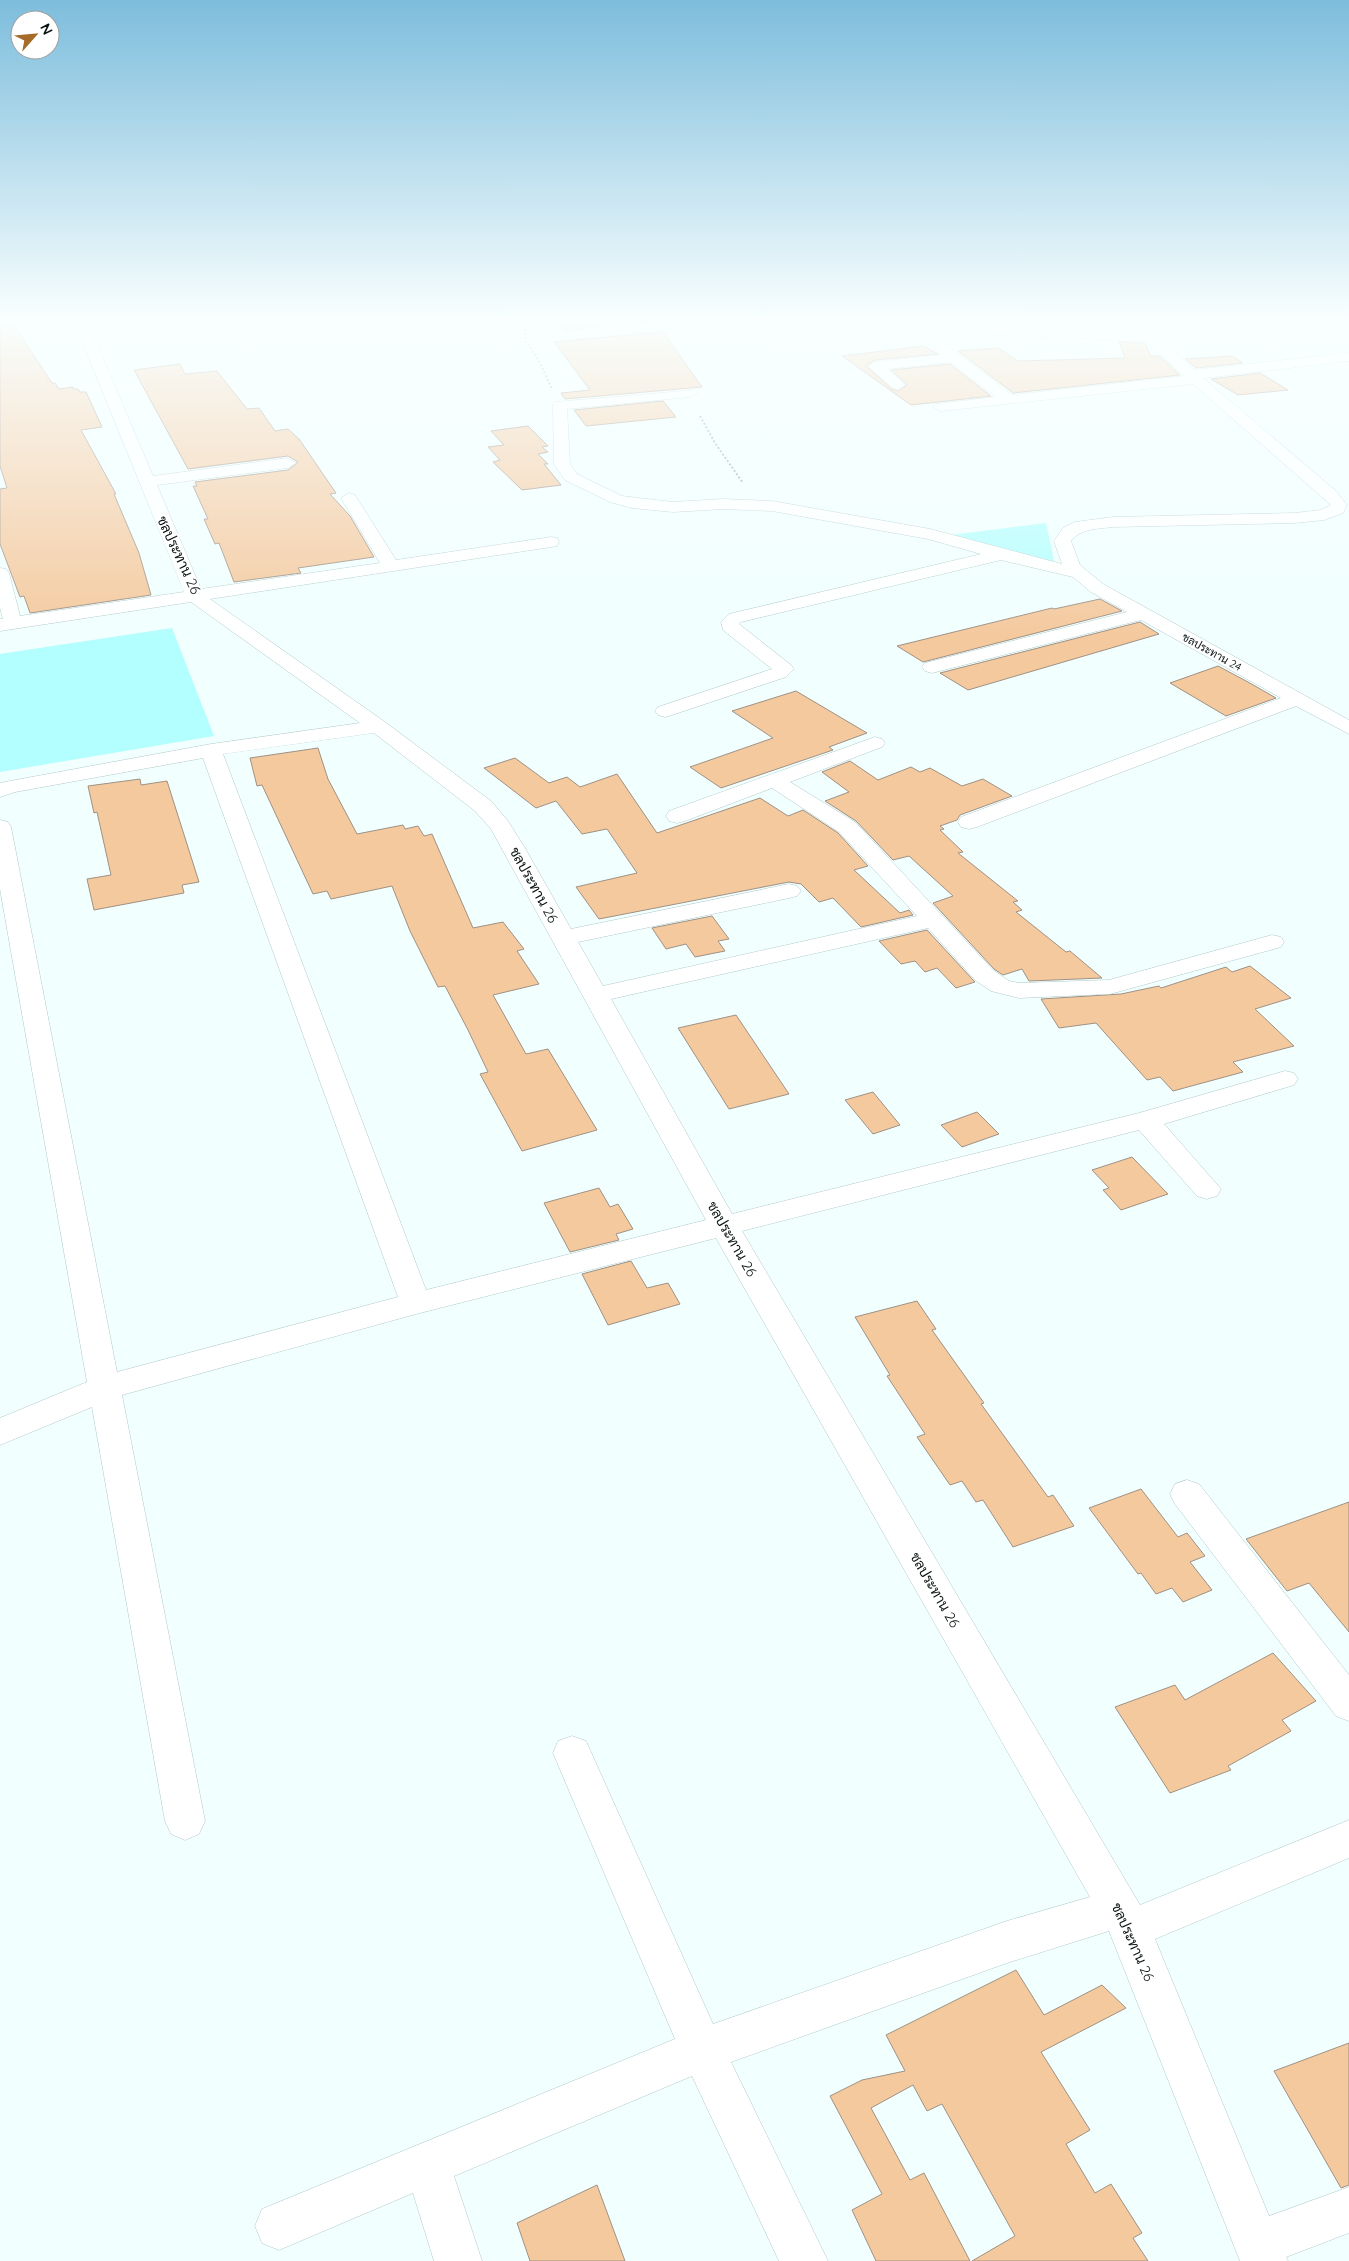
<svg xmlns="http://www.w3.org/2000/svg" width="1349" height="2261" font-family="Quicksand,Sarabun,sans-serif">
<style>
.green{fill:#b3fefe}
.building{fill:#f4c99e;stroke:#9f9184}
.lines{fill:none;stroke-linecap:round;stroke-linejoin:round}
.minor-casing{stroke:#b2c9c9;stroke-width:1}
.path{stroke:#9eaaaa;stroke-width:2;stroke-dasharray:2 2;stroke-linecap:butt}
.minor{fill:#fff;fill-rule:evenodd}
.labels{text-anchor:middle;stroke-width:4;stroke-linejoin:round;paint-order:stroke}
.far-street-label{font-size:11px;fill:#0a1212;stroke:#fff}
.street-label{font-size:14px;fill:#0a1212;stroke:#fff}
</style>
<rect width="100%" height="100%" fill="#f1ffff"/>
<!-- green -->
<path class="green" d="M1046,523L1055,565L951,535Z
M172,628L214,736L0,772V654Z"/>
<!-- building -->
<path class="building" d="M0,321H11L52,383H55L59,389L73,387L74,389H78L80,392H86L102,427L81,430L116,494H114L139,553L151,595L30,613L24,596L20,597L0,544V489L7,488L0,466Z
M585,321H650L572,329L566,332L558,324Z
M663,332L702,387L565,399L561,393L590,390L554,342Z
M1119,342L1145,343L1151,356H1160L1180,375L1013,393L958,351L998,348L1018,361L1125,358Z
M924,346L938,354L875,360L866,366L892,389L898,391L907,385L891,370L950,364L991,396L911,405L842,356Z
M1232,356L1243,363L1196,368L1185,359Z
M180,364L185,374L217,371L247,409L259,408L275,431L288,429L299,439L336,493L330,494L350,516L374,557L298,568L301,573L234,582L219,543L215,544L204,519H208L193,486H197L195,482L288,470L298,462L288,456L188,469L134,370Z
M1260,373L1288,390L1238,395L1211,379Z
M663,401L676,417L586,426L574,410Z
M528,426L548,446L542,447L548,452L538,454L548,464H544L561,485L522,490L493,462L500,460L488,447L504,445L491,431Z
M1100,599L1122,611L923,662L897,646L1052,608L1054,609Z
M1140,622L1159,634L968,690L940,673Z
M1218,666L1248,682L1276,698L1226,716L1170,683Z
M796,691L867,733L829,747L833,750L721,788L690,767L773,738L732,711Z
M318,748L328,779L357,834L403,825L405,829L418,826L424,836L432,834L473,928L503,922L524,949L517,951L539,984L493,995L526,1054L548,1049L597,1130L522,1151L480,1074L488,1072L468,1030L445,986L438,987L410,931L392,886L331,899L327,891L313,894L262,785L257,786L250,758Z
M515,758L549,783L567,777L580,787L617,774L657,833L760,798L788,816L803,810L838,833L868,866L854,870L900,913L909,910L913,915L861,927L833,898L819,902L801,884L789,882L599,919L576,887L637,873L607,829L582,834L556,801L536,808L484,768Z
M850,761L878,780L911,767L920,772L930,768L962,786L983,779L1012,796L960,815L957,820L940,826L944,829L940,830L963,852L958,853L1018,901L1013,902L1022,910L1016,912L1066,952L1070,951L1102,978L1029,981L1022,969L1003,975L994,969L933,903L953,896L909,856L893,860L856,821L825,801L849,792L822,772Z
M140,779L141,785L167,781L199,882L182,885L184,893L94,910L87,879L111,875L97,812L94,813L88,786Z
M712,916L729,939L718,941L725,951L695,957L686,944L666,949L652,928Z
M927,930L974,981L975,982L956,988L937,968L925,972L915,961L901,964L879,941Z
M1250,966L1291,998L1255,1009L1294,1046L1233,1062L1243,1072L1173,1091L1160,1077L1147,1080L1096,1023L1059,1028L1041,999L1121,994L1159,986L1161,988L1226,967L1232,972Z
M736,1015L789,1094L729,1109L678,1028Z
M873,1092L900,1125L873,1134L845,1100Z
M977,1112L999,1134L962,1147L941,1125Z
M1132,1157L1168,1194L1121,1210L1103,1190L1109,1188L1092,1170Z
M599,1188L610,1207L618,1204L633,1229L616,1234L619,1240L570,1252L544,1203Z
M631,1261L647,1288L668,1283L680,1304L608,1325L582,1274Z
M917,1301L936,1329L932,1330L984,1403L981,1404L1048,1497L1053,1495L1074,1526L1013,1547L983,1500L976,1502L962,1481L950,1485L917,1437L925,1434L887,1376L890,1375L855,1317Z
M1141,1489L1178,1537L1187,1533L1205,1556L1190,1562L1212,1590L1183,1602L1172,1588L1156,1594L1141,1573L1138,1574L1089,1508Z
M1349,1502V1632L1309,1583L1287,1591L1246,1539Z
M1273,1653L1316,1701L1282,1720L1291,1731L1228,1766L1231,1770L1170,1793L1115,1707L1175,1685L1185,1700Z
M1016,1970L1044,2015L1102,1985L1126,2008L1041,2052L1090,2130L1066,2144L1095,2193L1111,2184L1142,2233L1133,2238L1148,2261H972L1015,2236L942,2104L927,2111L913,2085L871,2108L910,2180L924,2173L970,2261H876L852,2210L882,2194L830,2096L862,2080L905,2071L886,2035Z
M1349,2043V2185L1341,2188L1274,2071Z
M597,2185L625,2261H530L517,2223Z"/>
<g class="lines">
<defs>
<path id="minor" d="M74,321H87L153,476L288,458L296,463L288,468L157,485L201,589L380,563L341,498L349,493L355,495L396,560L551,537L557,538L559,542L557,546L551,547L210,599L385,722L491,801L508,821L525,848L571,929L789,884L797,886L801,891L797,896L789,898L578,942L603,986L917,916L839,832L772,788L685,821L677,823L669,821L666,816L669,811L875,737L882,739L885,743L882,747L790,782L855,822L993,970L1009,981L1019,983L1109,980L1272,935L1281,937L1284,942L1281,947L1110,994L1019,998L991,991L975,980L928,928L611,999L732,1214L1139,1113L1285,1071L1294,1073L1298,1079L1294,1085L1164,1124L1221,1189L1217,1196L1207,1199L1197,1196L1139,1130L742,1231L1140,1905L1349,1820V1858L1155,1939L1269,2216L1349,2187V2233L1286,2257L1288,2261H1240L1109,1931L1007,1963L731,2062L828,2261H779L692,2076L454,2176L482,2261H434L413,2193L279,2250L262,2243L255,2226L262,2209L675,2039L553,1753L558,1741L572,1736L586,1741L713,2024L1007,1921L1090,1897L716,1238L416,1314L122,1395L205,1821L199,1834L185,1840L171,1834L165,1821L92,1407L0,1445V1418L87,1382L0,889V820L8,822L11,827L117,1372L398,1297L203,758L15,792L0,797V783L10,781L211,744L360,723L191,602L0,631V619H3L0,608V568L6,569L9,573L20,616L184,592ZM374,733L475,811L491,829L706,1220L426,1290L223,754Z
M669,321H714L708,325L572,339L565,335L572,331Z
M873,321H930L1138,333L1127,321H1141L1194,370L1349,353V361L1203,378L1336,491L1347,505L1343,513L1324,520L1295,523L1113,527C1098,529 1081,528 1071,541L1080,565L1103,584L1349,720V734L1296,706L977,827L969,829L961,827L958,822L961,817L1281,698L1141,620L932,673L925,671L922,667L925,663L1127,612L1091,592L1073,577L1001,560L741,622L739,624L791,665L794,669L786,677L672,715L665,717L658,715L655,711L658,707L772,669L723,630L721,622L729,614L981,554L928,539L772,511L723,509L673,512L632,508L610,502L565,480L554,464L553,405L555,402L695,390L697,393L690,397L567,409L570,464L577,474L622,496L673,502L723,499L772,501L930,529L1062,564L1054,541L1063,528L1075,522L1113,517L1295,513L1321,510L1331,505L1193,384L940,411L933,407L935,404L996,397L951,362L887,369L905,385L898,389L893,388L868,366L875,362L942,355L933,347L940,343L945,344L1012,395L1184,376L1147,341L995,334L879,325Z
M1187,1480L1199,1484L1349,1675V1721L1336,1716L1175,1504L1170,1494L1175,1484Z"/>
</defs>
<!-- minor casing -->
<use href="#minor" class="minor-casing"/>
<!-- path -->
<path class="path" d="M526,321L525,340L538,359L552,389
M700,416L715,443L743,483"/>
<!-- minor -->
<use href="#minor" class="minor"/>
</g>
<!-- sky -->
<linearGradient id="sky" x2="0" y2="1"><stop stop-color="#7dbddc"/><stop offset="0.5" stop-color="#f9ffff"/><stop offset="1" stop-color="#f9ffff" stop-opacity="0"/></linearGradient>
<rect width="1349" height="638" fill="url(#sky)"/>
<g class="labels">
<!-- far-street labels -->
<g class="far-street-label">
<text transform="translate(1212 652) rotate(29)" y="4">ชลประทาน 24</text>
</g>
<!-- street labels -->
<g class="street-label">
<text transform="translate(179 555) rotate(65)" y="5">ชลประทาน 26</text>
<text transform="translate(534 885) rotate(61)" y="5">ชลประทาน 26</text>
<text transform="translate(732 1239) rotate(60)" y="5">ชลประทาน 26</text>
<text transform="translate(935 1590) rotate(60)" y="5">ชลประทาน 26</text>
<text transform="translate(1133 1942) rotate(66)" y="5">ชลประทาน 26</text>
</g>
</g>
<!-- north arrow -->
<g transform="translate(35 35) rotate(63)"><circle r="24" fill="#ffffff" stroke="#9da0a0"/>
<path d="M0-4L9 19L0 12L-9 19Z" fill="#a46b29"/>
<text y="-8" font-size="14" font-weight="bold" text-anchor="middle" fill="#0a1212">N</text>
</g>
</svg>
